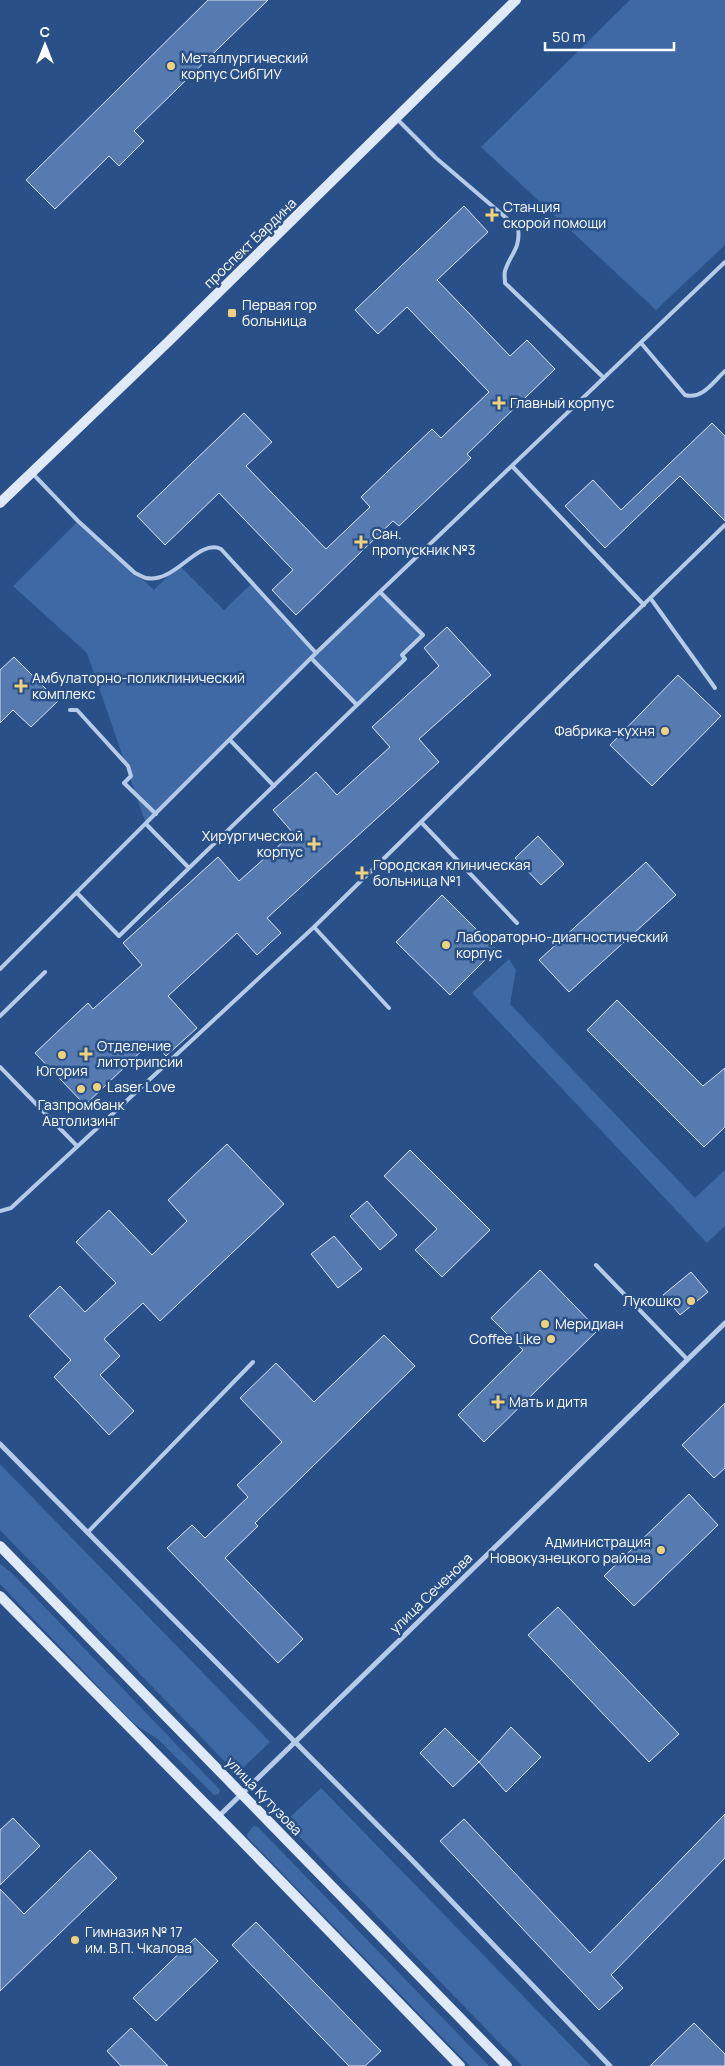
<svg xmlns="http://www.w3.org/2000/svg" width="725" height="2066" font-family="Manrope,sans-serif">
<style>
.green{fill:#3e69a4}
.building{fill:#567bb1;stroke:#d9e6f7}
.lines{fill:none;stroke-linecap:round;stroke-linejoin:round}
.service{stroke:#b6cbe8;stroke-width:4}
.minor{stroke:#b6cbe8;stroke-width:5}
.secondary{stroke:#dfe9f8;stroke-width:10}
.poi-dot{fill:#f0d27c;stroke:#295088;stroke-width:2}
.labels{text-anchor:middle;stroke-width:5;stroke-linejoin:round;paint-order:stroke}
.poi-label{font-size:14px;fill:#fff;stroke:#295088;text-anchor:start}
.street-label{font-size:14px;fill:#fff;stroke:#295088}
</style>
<rect width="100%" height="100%" fill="#295088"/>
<!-- green -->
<path class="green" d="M630,0H725V245L656,310L481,147Z
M78,521L154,590L179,565L224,610L251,584L317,653L380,592L423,635L402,655L405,659L357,705L311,659L146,824L87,653L13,586Z
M509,959L516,970L510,1004L695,1198L725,1170V1226L707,1243L472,993Z
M0,1464L270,1742L237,1774L0,1530Z
M0,1564L12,1573L220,1790L219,1794L214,1795L159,1740L134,1724L0,1584Z
M321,1788L591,2066H522L285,1822Z
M254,1826L258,1827L489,2066H470L248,1838L247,1834Z"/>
<!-- building -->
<path class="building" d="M208,0H268L134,131L144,141L119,166L109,156L55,209L26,180Z
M464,206L488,232L437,280L510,356L527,340L555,369L467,454L471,458L399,526L393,521L296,615L272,590L293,570L219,493L165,545L137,516L244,413L272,442L246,466L326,549L370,507L361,497L432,429L441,438L489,392L407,307L378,334L355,310Z
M712,423L725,436V521L680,476L605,548L565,506L593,480L621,510Z
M447,627L491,675L419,739L439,762L267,918L281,933L257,955L237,933L168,996L197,1028L166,1056L152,1041L85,1105L35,1053L88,1003L93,1009L142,965L123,943L218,857L239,881L293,833L273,810L316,772L337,795L390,747L372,727L439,666L424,648Z
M14,657L58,701L31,727L13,710L0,723V670Z
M678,675L721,716L652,786L610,745Z
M538,836L564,864L541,885L515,858Z
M646,862L676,895L569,992L539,960Z
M442,895L496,949L450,995L396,942Z
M617,1000L703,1086L725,1068V1127L704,1147L587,1030Z
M227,1144L284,1204L160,1321L143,1303L104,1339L120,1356L100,1375L134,1411L109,1435L54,1377L71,1360L29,1316L60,1286L85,1312L116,1283L76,1242L109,1210L152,1255L187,1221L168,1200Z
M410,1150L490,1230L442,1277L415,1250L437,1229L384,1176Z
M367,1201L397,1235L380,1250L350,1216Z
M334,1236L362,1269L338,1288L311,1254Z
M540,1270L598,1330L484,1442L458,1415L523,1350L491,1318Z
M691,1272L708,1292L680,1315L663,1295Z
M384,1335L415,1366L255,1523L258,1526L225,1558L303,1639L278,1663L167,1548L192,1525L205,1538L248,1497L237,1485L282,1442L240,1398L276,1363L314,1402Z
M725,1403V1468L714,1478L682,1445Z
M689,1494L718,1525L634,1606L604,1576Z
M558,1607L679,1734L649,1762L528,1635Z
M511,1727L541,1757L506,1792L479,1762Z
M445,1728L479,1762L453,1787L420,1753Z
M725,1814V1858L611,1975L623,1988L599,2010L440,1841L464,1819L590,1953Z
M13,1818L40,1846L0,1885V1830Z
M90,1850L117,1878L0,1991V1889L24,1914Z
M256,1922L381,2051L365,2066H349L232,1945Z
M195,1938L218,1961L156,2021L133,1998Z
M694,2023L725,2054V2066H650Z
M131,2028L168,2066H121L107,2051Z"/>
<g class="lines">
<!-- service -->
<path class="service" d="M397,119L436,158L518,228C521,249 510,254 505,271C504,274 505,279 505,283L604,378
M641,343L685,395C702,400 713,382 725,371
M512,466L644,605
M651,599L715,688
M316,653L725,262
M311,658L357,705L405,659L402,655L423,635L380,592
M70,710H77L128,766L131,776L124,783L156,814
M230,740L274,786
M421,822L725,525
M146,824L189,868
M77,893L119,936L357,705
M314,927L389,1008
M0,969L316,653L221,549C198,538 175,584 146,578C143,577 139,575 135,573L78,521L33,474
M0,1016L45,972
M0,1067L77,1146
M0,1211L11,1208L314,927L421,822L517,923
M596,1265L687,1359
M88,1532L253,1362"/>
<!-- minor -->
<path class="minor" d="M0,1444L409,1857L610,2066
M218,1817L725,1323"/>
<!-- secondary -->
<path class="secondary" d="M0,503L168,342L516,0
M0,1546L507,2066
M0,1596L237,1836L460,2066"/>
</g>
<!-- markers -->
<g class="poi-dot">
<circle cx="171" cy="66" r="5"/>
<path d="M489.5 207.5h5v5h5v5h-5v5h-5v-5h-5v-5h5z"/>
<rect x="227" y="308" width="10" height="10" rx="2.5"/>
<path d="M496.5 395.5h5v5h5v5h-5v5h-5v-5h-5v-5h5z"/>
<path d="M358.5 534.5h5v5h5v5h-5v5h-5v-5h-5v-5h5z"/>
<path d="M18.5 678.5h5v5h5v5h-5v5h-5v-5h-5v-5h5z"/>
<circle cx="665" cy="731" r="5"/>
<path d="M311.5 836.5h5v5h5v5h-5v5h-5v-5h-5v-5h5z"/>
<path d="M359.5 865.5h5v5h5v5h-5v5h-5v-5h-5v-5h5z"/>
<circle cx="446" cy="945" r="5"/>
<path d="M83.5 1046.5h5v5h5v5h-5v5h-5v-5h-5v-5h5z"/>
<circle cx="62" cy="1055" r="5"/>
<circle cx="97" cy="1087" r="5"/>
<circle cx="81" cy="1089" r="5"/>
<circle cx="691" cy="1301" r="5"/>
<circle cx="545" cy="1324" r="5"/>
<circle cx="551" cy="1339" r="5"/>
<path d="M495.5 1394.5h5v5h5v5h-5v5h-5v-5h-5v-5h5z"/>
<circle cx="661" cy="1550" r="5"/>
<circle cx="75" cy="1940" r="5"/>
</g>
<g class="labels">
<!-- poi labels -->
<g class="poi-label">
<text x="181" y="63">Металлургический<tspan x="181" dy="16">корпус СибГИУ</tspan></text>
<text x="503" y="212">Станция<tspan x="503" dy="16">скорой помощи</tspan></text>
<text x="242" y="310">Первая гор<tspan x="242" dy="16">больница</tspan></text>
<text x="510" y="408">Главный корпус</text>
<text x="372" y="539">Сан.<tspan x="372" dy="16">пропускник №3</tspan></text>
<text x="32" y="683">Амбулаторно-поликлинический<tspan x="32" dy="16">комплекс</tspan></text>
<text x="655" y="736" text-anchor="end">Фабрика-кухня</text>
<text x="303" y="841" text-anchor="end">Хирургической<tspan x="303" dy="16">корпус</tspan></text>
<text x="373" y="870">Городская клиническая<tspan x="373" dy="16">больница №1</tspan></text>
<text x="456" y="942">Лабораторно-диагностический<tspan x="456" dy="16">корпус</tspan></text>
<text x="97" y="1051">Отделение<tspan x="97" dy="16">литотрипсии</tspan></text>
<text x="62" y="1076" text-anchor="middle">Югория</text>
<text x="107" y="1092">Laser Love</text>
<text x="81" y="1110" text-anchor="middle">Газпромбанк<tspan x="81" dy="16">Автолизинг</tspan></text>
<text x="681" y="1306" text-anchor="end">Лукошко</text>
<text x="555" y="1329">Меридиан</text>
<text x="541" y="1344" text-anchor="end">Coffee Like</text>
<text x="509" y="1407">Мать и дитя</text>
<text x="651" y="1547" text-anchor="end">Администрация<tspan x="651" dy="16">Новокузнецкого района</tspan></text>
<text x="85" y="1937">Гимназия № 17<tspan x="85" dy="16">им. В.П. Чкалова</tspan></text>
</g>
<!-- street labels -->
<g class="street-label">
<text transform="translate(250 243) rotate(-44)" y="5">проспект Бардина</text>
<text transform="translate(431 1593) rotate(-44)" y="5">улица Сеченова</text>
<text transform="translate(264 1796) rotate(46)" y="5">улица Кутузова</text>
</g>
</g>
<!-- north arrow -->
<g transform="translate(45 45)" stroke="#295088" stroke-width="4" paint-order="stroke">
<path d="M0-4L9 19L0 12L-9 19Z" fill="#ffffff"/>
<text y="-8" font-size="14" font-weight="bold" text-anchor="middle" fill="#ffffff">С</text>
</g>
<!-- scale -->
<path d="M545 42v8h129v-8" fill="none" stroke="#ffffff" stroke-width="2.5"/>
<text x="552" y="42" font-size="15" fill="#ffffff" stroke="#295088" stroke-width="4" paint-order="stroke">50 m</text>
</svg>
